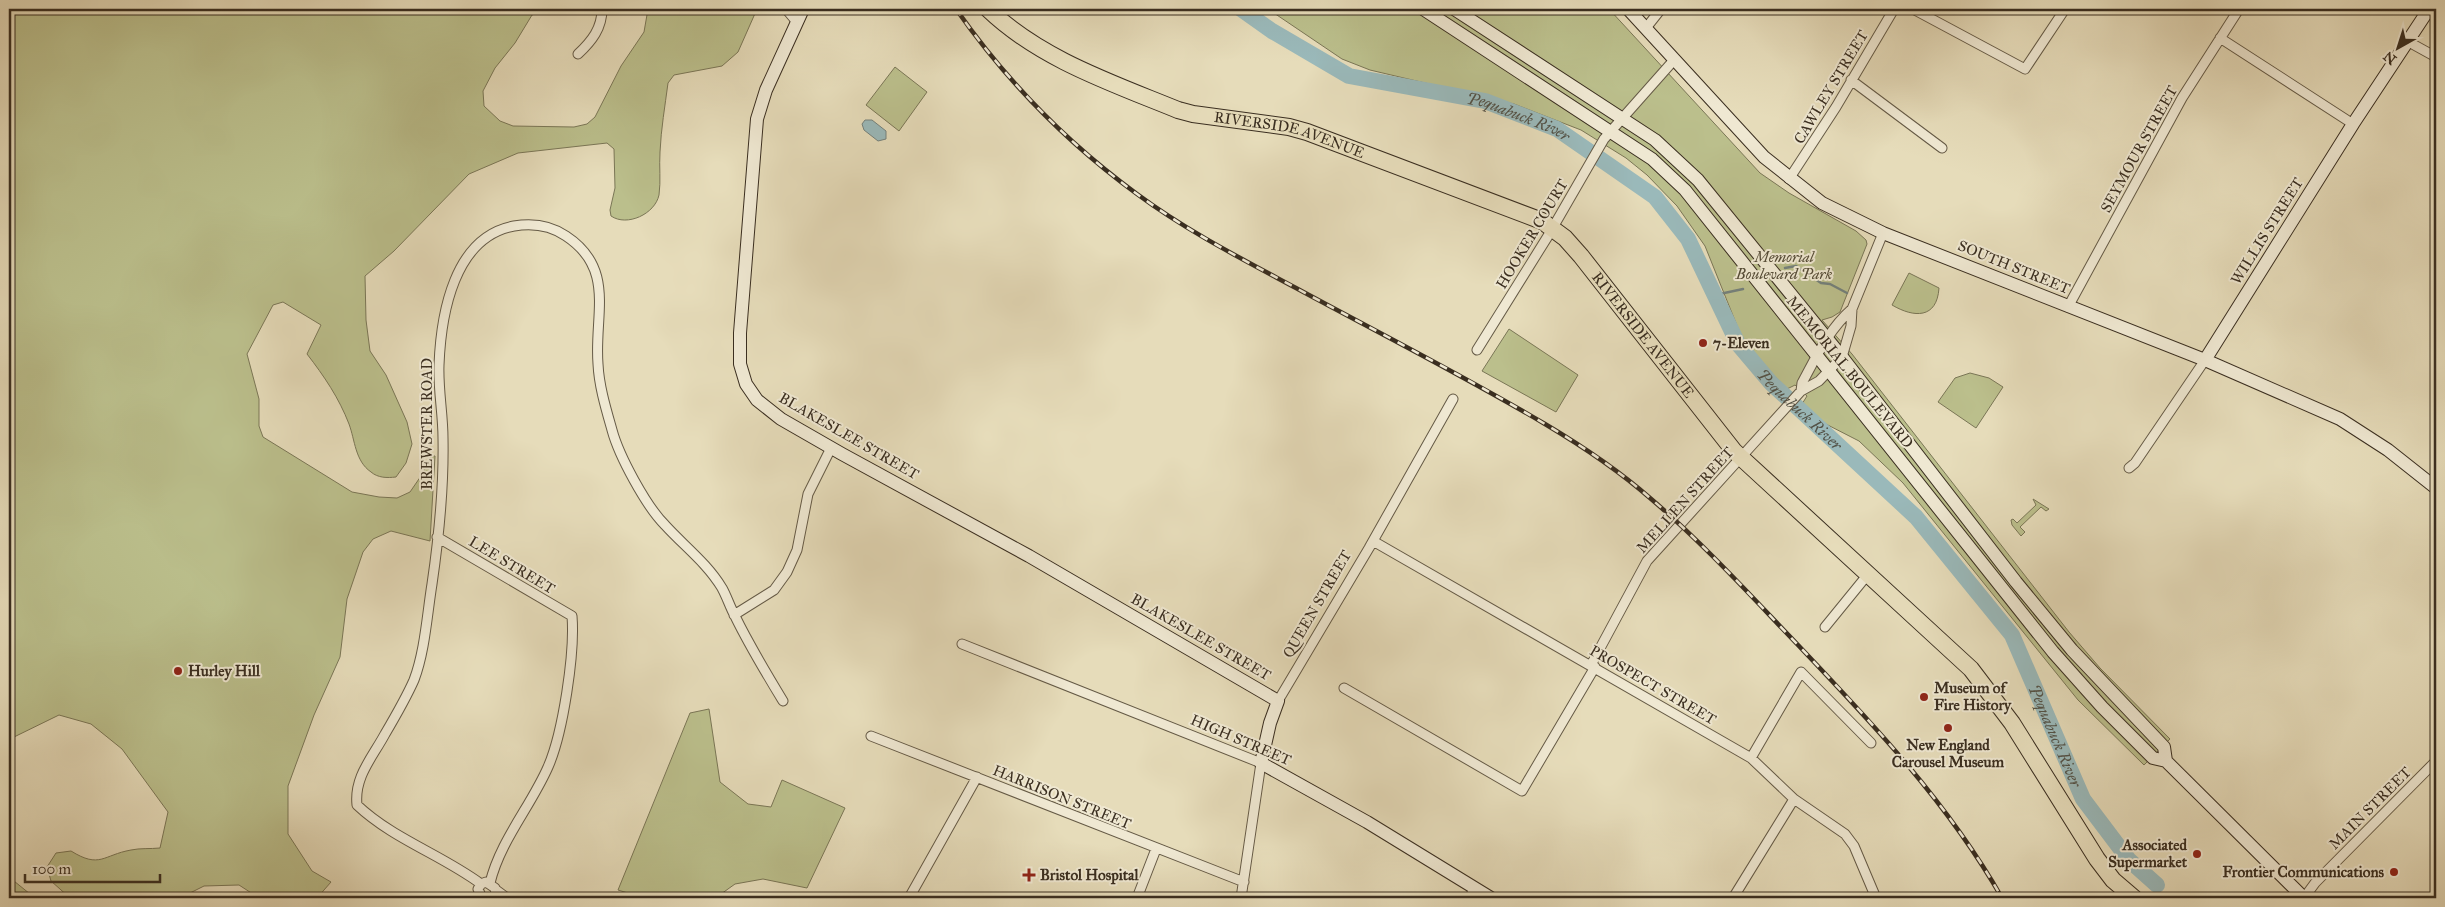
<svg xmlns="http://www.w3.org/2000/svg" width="2445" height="907" font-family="'IM FELL Great Primer',serif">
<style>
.green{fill:#bbbf8c;stroke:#7a7656}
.water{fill:#9ab9ba;stroke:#74817c}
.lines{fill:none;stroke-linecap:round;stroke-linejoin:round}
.stream{stroke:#74817c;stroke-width:2.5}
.river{stroke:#9ab9ba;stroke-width:16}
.street-casing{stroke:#655a46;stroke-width:11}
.secondary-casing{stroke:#3a2e20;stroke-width:14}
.highway-casing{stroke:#3a2e20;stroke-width:18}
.street{stroke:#efe8d2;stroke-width:9}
.secondary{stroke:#efe8d2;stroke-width:12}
.highway{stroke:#e6dcba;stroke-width:16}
.rail-casing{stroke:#3a2e20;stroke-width:4.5}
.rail{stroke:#efe8d2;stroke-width:2.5;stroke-dasharray:8;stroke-linecap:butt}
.poi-dot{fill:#8f2418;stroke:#efe8d2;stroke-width:2}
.labels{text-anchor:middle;stroke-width:4;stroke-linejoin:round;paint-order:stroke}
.street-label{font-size:15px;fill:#3a2e20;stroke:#efe8d2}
.park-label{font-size:15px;font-style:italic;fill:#544b36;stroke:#efe8d2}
.poi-label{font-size:15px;font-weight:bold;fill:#3a2e20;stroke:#efe8d2;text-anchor:start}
.water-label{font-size:16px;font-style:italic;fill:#525146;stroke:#efe8d2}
</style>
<rect width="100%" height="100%" fill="#e6dcba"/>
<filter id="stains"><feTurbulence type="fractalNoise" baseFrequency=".004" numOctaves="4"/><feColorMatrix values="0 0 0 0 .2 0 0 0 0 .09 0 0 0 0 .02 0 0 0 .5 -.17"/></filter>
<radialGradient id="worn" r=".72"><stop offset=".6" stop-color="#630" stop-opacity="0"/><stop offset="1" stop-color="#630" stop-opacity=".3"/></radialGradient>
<!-- green -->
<path class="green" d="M9,9H546L532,15L515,43L495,68L483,91L484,106L500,121L513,126L574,127L587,124L595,117L621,66L644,32L648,9H757L738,52L722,66L674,75L668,83C665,106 661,129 660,152C659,166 661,181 659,195C655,214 627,227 611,216L610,210L615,188L614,149L607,143L518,153L469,174L394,251L365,276L366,320L370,351L386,375L407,422L412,444L406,463L396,477C387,478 378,478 371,472C355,461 355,440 349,424C339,398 324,376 307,354L321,325L283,302L273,305L247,354L259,399V426L263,437L352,492L379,497L397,498L410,492L421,476L431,456H435L430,541L391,531L373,539L363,552L347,599L340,657L314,715L288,786V834L312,871L331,882L317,898H259L239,885L204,886L180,898H70L51,881L47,867L56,853L71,851C100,869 103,855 131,850C140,848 150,849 160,848L168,812L122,749L91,724L59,715L14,737L9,745Z
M1268,9H1609L1760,173L1789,193L1856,231L1866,240L1867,244L1840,312L1832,317L1822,320L1852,354L2069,632L2100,668L2170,739L2144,765L2078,700L1903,483L1859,441L1818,420L1802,404L1807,396L1795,385L1787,389L1752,353L1740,333L1705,246L1677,206L1647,175L1626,158L1581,130L1514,104L1370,70L1342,59Z
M895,67L927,92L899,131L866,105Z
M1909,273L1939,288C1937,319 1914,318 1892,305Z
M1509,329L1578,375L1556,412L1482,371Z
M1970,373L1989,378L2003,387L1976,428L1938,402L1955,378Z
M2033,499L2049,509L2046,511L2041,507L2020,527L2025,532L2021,536L2012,525L2011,520L2013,519L2017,523L2036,505Z
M709,709L720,782L748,804L771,807L782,780L845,808L807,888L763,879L735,884L721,894L703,898H644L618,890L690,713Z
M9,877L35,898H9Z"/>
<!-- water -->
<path class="water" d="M865,120H872L886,131V139L878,141L864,130L862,124Z"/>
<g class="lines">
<!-- stream -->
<path class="stream" d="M1785,268L1796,266L1821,283L1830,284L1847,293
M1715,295L1743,289
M2432,789L2436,792"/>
<!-- river -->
<path class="river" id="s1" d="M1241,9L1272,31L1349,76L1485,101L1557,129L1655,197L1688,239L1738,344L1771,383L1916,517L2012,635L2083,799L2129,860L2157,885"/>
<defs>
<path id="street" d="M786,9L797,22
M1913,9L2025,69L2065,9
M1646,28L1661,9
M2220,38L2353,124
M2407,41L2436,57
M578,54C592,41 602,28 602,9
M1851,80L1942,148
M1789,179L1836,107L1894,9
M2068,307L2182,98L2239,9
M1477,350L1548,236L1604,139L1674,60
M1801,391L1802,383C1816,357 1829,329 1852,309
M2129,468L2135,463L2205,360
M437,537L572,616C575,653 563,733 548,767C531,806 500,841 490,883
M1373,541L1751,758L1794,799L1845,834L1854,846L1876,898
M734,615L774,590L787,572L797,550L808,494L831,448
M1825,627L1869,573
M962,644L1261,763L1241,898
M1591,665L1647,561L1801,391L1819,381L1842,357L1851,326L1852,309L1883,233
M1344,688L1522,791L1595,667
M1278,701L1369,548L1453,399
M871,736L1244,882
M1751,758L1801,672L1871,743
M481,884C442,855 393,839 357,805C354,777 372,758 385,734C395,717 406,698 414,680C425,651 427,615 432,584C439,536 444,487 443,438C443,414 438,389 439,365C441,314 454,237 514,226C532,223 550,225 566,236C616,269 594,315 598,364C599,386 606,409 612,430C619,456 646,506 665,525C684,546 707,563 722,588C727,597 730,607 735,616C749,645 766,673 783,701
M496,890L507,898
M482,898L478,889L481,884L486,882L495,888L496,893L492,898
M909,898L977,777
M1137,898L1156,849
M1469,898L1475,888
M1733,898L1794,799
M2304,898L2315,883L2436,761"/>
<path id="secondary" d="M803,9L766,90L757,119L740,333V364L746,384L757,400L781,419L842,454L1029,556L1278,701L1270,723L1261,763L1367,822L1491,898
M1423,9L1652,159L1685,190L2053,652L2102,707L2153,758L2166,761L2304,898
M1454,9L1655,140L1698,180L1842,357L2016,582L2072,650L2164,747L2166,761
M1628,9L1764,157L1822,203L1883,233L2205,360L2340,419L2388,450L2436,488
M2205,360L2353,124L2429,9"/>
<g id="highway">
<path id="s2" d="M988,9C1040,59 1112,83 1178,110L1193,114L1289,127L1307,132L1542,221L1565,238L1581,256L1734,451L1971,669L2012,723L2097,859L2113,880L2134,898"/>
</g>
</defs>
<!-- street casing -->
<use href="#street" class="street-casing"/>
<!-- secondary casing -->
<use href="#secondary" class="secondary-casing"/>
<!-- highway casing -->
<use href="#highway" class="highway-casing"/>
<!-- street -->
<use href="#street" class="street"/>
<!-- secondary -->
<use href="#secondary" class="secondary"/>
<!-- highway -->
<use href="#highway" class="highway"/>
<defs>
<path id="rail" d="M956,9C1005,79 1067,143 1137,194C1187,231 1242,259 1296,288C1379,333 1464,376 1545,424C1582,446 1618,470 1650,498C1703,543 1750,595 1798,645C1873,724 1948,803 2002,898"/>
</defs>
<!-- rail casing -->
<use href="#rail" class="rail-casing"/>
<!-- rail -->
<use href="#rail" class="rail"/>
</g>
<!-- markers -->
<g class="poi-dot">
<circle cx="1703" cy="343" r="5"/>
<circle cx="178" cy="671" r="5"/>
<circle cx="1924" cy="697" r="5"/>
<circle cx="1948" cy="728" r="5"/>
<circle cx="2197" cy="854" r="5"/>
<circle cx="2394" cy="872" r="5"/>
<path d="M1026.5 867.5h5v5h5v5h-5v5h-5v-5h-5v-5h5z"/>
</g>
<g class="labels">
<!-- street labels -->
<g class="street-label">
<text transform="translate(1831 87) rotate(-59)" y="5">CAWLEY STREET</text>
<text dy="5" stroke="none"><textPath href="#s2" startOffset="331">RIVERSIDE AVENUE</textPath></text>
<text transform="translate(2139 149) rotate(-61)" y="5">SEYMOUR STREET</text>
<text transform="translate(2267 231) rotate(-58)" y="5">WILLIS STREET</text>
<text transform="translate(1532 234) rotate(-59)" y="5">HOOKER COURT</text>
<text transform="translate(2014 267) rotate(22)" y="5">SOUTH STREET</text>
<text dy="5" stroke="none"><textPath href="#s2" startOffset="752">RIVERSIDE AVENUE</textPath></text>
<text transform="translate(1850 372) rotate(51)" y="5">MEMORIAL BOULEVARD</text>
<text transform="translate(427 424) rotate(-90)" y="5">BREWSTER ROAD</text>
<text transform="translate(849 436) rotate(30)" y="5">BLAKESLEE STREET</text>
<text transform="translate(1685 500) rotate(-48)" y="5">MELLEN STREET</text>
<text transform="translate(512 565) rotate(31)" y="5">LEE STREET</text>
<text transform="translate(1317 604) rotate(-60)" y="5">QUEEN STREET</text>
<text transform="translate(1201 637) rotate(30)" y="5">BLAKESLEE STREET</text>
<text transform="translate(1653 685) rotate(30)" y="5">PROSPECT STREET</text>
<text transform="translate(1241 740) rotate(23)" y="5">HIGH STREET</text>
<text transform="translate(1062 797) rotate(22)" y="5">HARRISON STREET</text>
<text transform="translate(2370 808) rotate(-45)" y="5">MAIN STREET</text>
</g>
<!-- park labels -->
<g class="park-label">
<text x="1784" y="262">Memorial<tspan x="1784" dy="17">Boulevard Park</tspan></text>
</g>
<!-- poi labels -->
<g class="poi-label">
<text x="1713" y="348">7-Eleven</text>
<text x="188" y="676">Hurley Hill</text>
<text x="1934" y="693">Museum of<tspan x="1934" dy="17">Fire History</tspan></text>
<text x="1948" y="750" text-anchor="middle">New England<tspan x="1948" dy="17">Carousel Museum</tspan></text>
<text x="2187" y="850" text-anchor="end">Associated<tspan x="2187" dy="17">Supermarket</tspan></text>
<text x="2384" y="877" text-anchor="end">Frontier Communications</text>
<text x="1040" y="880">Bristol Hospital</text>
</g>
<!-- water labels -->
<g class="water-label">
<text dy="6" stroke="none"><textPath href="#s1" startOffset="302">Pequabuck River</textPath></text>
<text dy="6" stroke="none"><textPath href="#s1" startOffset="722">Pequabuck River</textPath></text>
<text dy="6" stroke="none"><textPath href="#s1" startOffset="1142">Pequabuck River</textPath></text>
</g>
</g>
<!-- margin -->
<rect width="2445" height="907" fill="none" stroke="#e6dcba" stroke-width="30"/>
<rect x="10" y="10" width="2425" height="887" fill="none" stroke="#3a2e20" stroke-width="2.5"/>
<rect x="15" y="15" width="2415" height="877" fill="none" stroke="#3a2e20"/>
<!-- north arrow -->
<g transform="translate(2398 48) rotate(219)" stroke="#efe8d2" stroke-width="4" paint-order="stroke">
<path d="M0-4L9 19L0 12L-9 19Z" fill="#3a2e20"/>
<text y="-8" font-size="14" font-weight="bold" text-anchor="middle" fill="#3a2e20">N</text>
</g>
<!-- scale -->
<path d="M25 874v8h135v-8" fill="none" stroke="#3a2e20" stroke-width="2.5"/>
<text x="32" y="874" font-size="15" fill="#3a2e20" stroke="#efe8d2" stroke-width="4" paint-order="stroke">100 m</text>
<rect width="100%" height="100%" filter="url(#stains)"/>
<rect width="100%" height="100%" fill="url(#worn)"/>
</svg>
